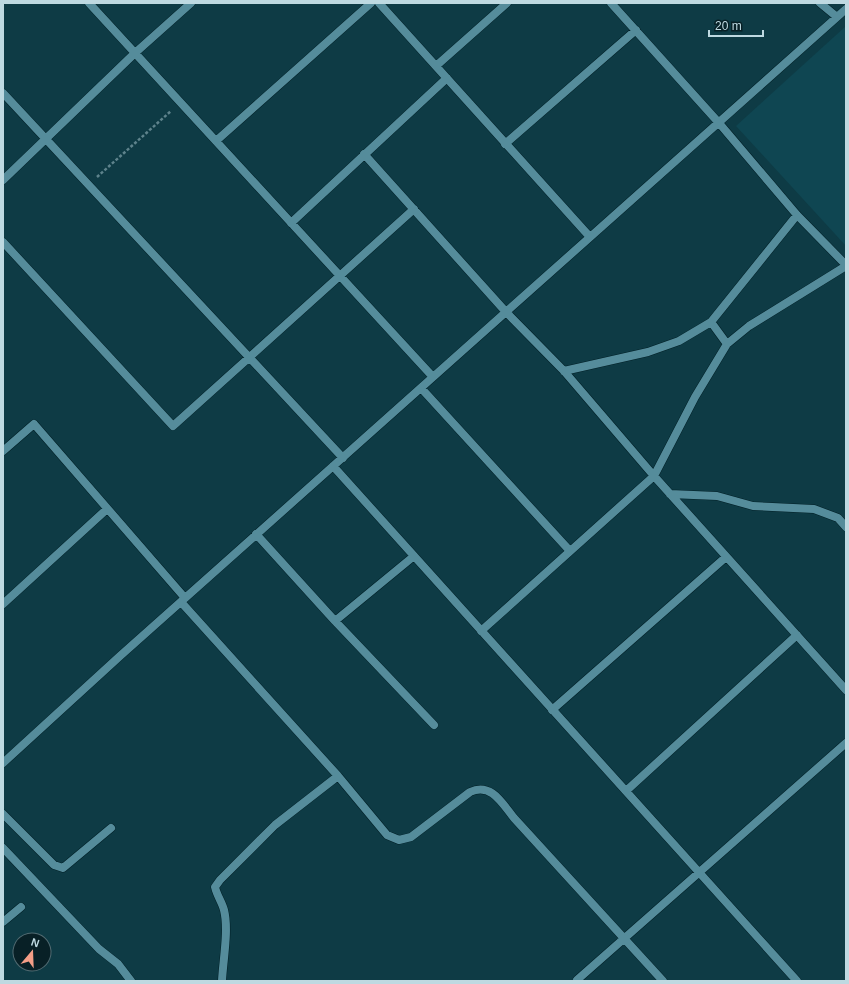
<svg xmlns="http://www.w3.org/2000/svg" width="849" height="984" font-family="Arial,sans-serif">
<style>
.built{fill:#0f4652}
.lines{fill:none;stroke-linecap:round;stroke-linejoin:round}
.minor-casing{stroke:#022027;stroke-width:9}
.path{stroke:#5e838c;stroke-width:2.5;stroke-dasharray:3 2;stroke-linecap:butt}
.minor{stroke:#558c9b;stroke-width:8}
</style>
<rect width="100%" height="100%" fill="#0e3b45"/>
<!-- built -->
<path class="built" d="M846,26V246L736,126Z"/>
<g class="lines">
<defs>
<path id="minor" d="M89,3L433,377
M379,3L590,237
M611,3L719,123L797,215L846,265
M820,3L837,17
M436,66L507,3
M3,93L343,458
M216,141L371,3
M505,144L636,30
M364,154L506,312L564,371L654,476L846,690
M3,180L135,53L191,3
M291,223L447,78
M3,242L173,426L414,209
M711,322L727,344
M564,371L648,352L679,341L711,322L797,215
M421,388L570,551
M3,451L34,424L185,598
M333,466L797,981
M670,494L717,496L753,506L814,509L838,518L846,527
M256,534L335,621L434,725
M181,602L338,776L387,835L399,840L411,837L470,792C491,782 502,803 514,818L663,981
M3,604L107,509
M335,621L414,556
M481,631L654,476L695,397L727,344L749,326L846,266
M552,710L726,557
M3,763L120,656L846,9
M626,791L797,635
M3,814L54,865L63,868L111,828
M3,848L99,949L118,964L131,981
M3,922L21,907
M577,980L846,743
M222,981C223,960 229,930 224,910C222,902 217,896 215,887L220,880L275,825L338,776"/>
</defs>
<!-- minor casing -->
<use href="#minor" class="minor-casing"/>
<!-- path -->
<path class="path" d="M97,177L171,111"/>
<!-- minor -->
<use href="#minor" class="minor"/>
</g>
<!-- border -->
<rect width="849" height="984" fill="none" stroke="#bed9e1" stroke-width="8"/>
<!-- north arrow -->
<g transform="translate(32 952) rotate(19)"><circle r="19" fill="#082026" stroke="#516a71"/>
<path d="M0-3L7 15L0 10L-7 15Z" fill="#f49e87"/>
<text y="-6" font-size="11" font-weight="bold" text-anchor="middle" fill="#bed9e1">N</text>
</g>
<!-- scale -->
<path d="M709 30v6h54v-6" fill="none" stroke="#bed9e1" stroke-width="2"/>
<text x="715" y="30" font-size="12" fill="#bed9e1" stroke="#082026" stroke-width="3" paint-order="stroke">20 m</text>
</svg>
